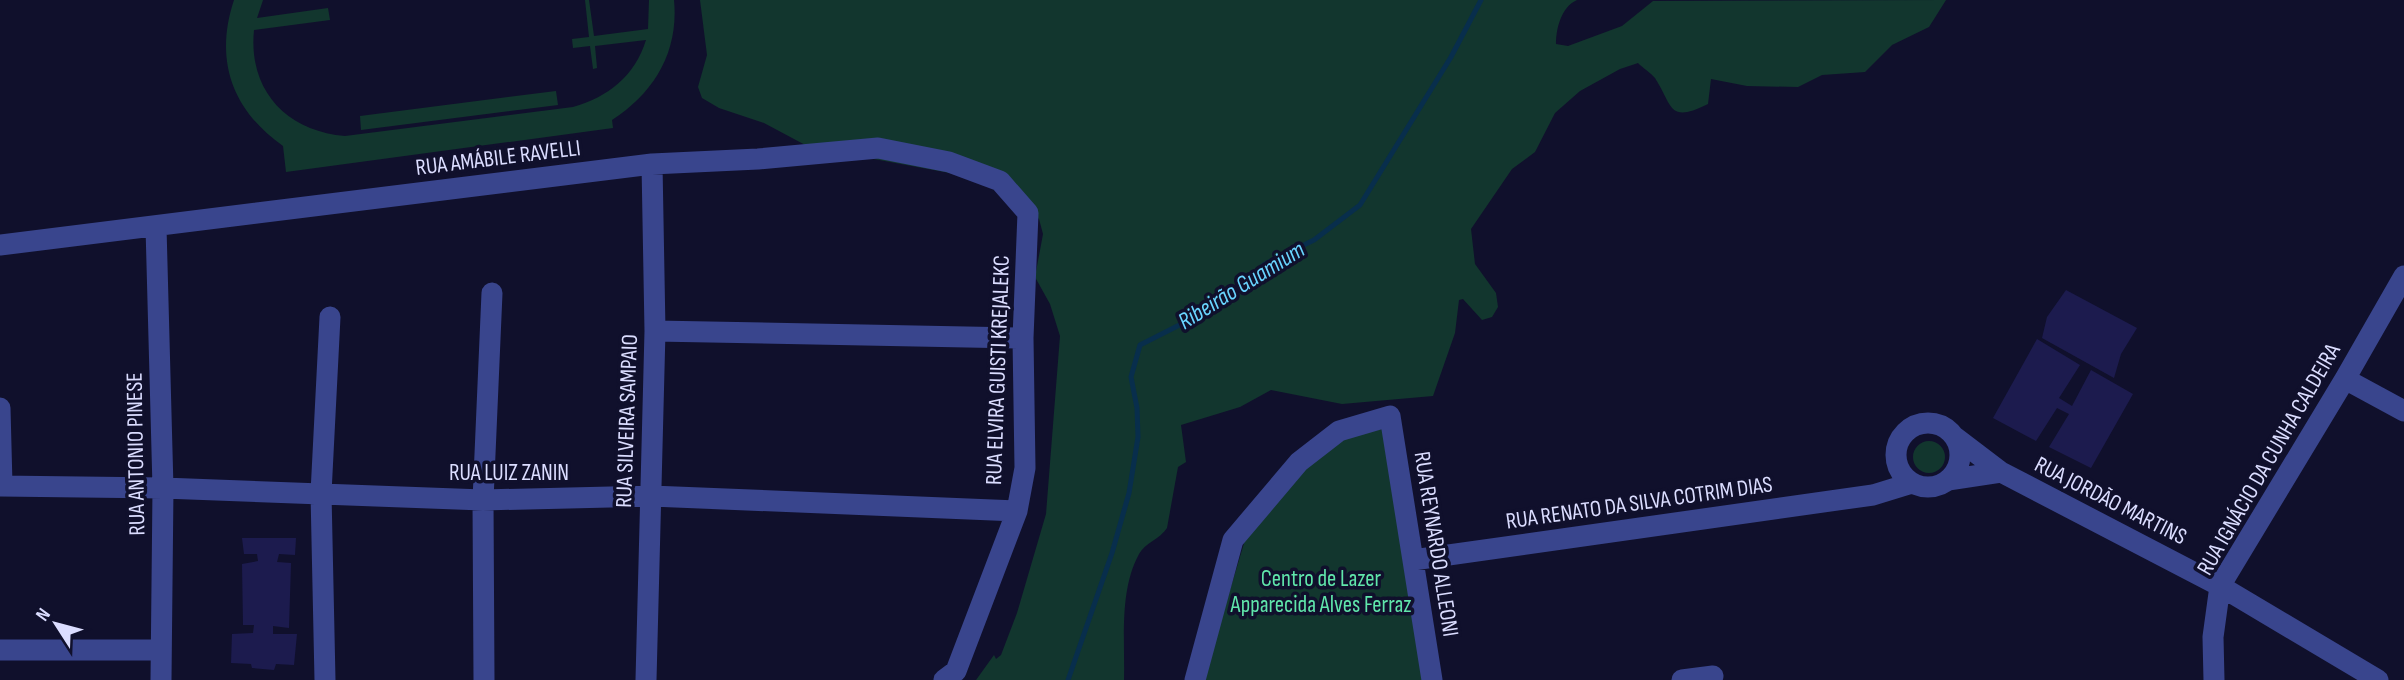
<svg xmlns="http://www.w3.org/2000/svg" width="2404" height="680" font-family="'Sofia Sans Condensed',sans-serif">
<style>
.green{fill:#12362e}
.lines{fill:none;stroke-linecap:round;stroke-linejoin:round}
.stream{stroke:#082e4c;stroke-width:5}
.building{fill:#1c1b4e}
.minor{stroke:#39458d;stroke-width:21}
.labels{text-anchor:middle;stroke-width:7;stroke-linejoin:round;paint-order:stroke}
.street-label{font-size:23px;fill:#dbddff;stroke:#10102c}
.park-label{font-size:23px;fill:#60e6ab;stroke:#10102c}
.water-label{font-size:24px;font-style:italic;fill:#69d5ff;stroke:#10102c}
</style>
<rect width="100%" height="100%" fill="#10102c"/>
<!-- green -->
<path class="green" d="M234,0H263L257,18L328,8L330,20L254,30C248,90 286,131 345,136L573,107C608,97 635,76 646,40L595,46L597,68L593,69L590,46L573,48L572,39L589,37L585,0H589L594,36L648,29L649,0H674C679,52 654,93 612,120L613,128L286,172L283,146C232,110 214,60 234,0Z
M700,0H1577C1561,7 1556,29 1556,44L1568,46L1622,26L1653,1L1946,0L1929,27L1892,45L1865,72L1822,75L1798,87L1747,86L1711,79L1708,104C1668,124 1673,106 1655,78C1651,73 1643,68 1638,63L1620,69L1580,91L1555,113L1535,152L1512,169L1471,229L1475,264L1496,293L1498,307L1492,317L1482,320L1463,299L1459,300L1455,333L1433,396L1342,404L1271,390L1240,407L1181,425L1186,462L1178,467L1167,528C1160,539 1145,543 1139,554C1119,591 1125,639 1124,680H976L994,655L996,659L1001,655L1017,613L1046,514L1060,336L1050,304L1035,277L1043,234L1039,219L1029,210L986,185L955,174L809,147L764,123L719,108L702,98L698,87L707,55Z
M556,91L558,105L361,130L360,116Z
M1386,428L1425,680H1203L1245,540L1302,471L1341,439Z
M1913 457a16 16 0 1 1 32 0a16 16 0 1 1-32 0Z"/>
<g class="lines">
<!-- stream -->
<path class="stream" d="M1068,680L1112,553L1129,493L1138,437L1137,408L1131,377L1140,345L1211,309L1265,264L1314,240L1360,205L1451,57L1481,0"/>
</g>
<!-- building -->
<path class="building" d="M2066,290L2137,328L2121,354L2114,378L2042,338L2047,317Z
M2037,339L2080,365L2059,398L2072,406L2091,370L2133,394L2091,468L2049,447L2069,414L2057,408L2036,441L1993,418Z
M242,538H296L295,555L279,554L277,562L291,563L289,628L273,626V634H297L294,665L276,664L274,670L252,668L251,664L231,663L232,634L253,633L254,625H243L242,564L258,561L257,554H244Z"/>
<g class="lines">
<!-- minor -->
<path class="minor" d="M156,227L163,488L161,680
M0,245L652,164L758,159L878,148L949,162L1000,181L1028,213L1023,338L1025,468L1017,511L956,671L944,680
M655,331L1023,338
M2345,379L2404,411
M0,408L2,485
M1896 455a32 32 0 1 1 64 0a32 32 0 1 1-64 0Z
M1955,437L2001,472L2220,586L2378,680
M1948,480L2001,472
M0,486L163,488L483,500L651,496L1017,511
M1413,560L1873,495L1912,483
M0,650H161
M325,680L321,493L330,317
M484,680L483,500L492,293
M646,680L655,331L652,164
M1195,680L1233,540L1299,462L1339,431L1390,416L1432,680
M1682,680L1713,676
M2214,680L2213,637L2220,586L2345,379L2404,276"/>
</g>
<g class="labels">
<!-- street labels -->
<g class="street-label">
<text transform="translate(498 157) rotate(-7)" y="8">RUA AMÁBILE RAVELLI</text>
<text transform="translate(997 370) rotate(-88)" y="8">RUA ELVIRA GUISTI KREJALEKC</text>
<text transform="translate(626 421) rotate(-88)" y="8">RUA SILVEIRA SAMPAIO</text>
<text transform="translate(135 454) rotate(-91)" y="8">RUA ANTONIO PINESE</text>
<text transform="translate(2268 459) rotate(-60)" y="8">RUA IGNÁCIO DA CUNHA CALDEIRA</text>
<text x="509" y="480">RUA LUIZ ZANIN</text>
<text transform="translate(2111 500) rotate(27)" y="8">RUA JORDÃO MARTINS</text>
<text transform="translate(1639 502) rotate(-8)" y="8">RUA RENATO DA SILVA COTRIM DIAS</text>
<text transform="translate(1437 544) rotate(81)" y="8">RUA REYNARDO ALLEONI</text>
</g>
<!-- park labels -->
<g class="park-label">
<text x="1321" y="586">Centro de Lazer<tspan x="1321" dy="26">Apparecida Alves Ferraz</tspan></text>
</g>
<!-- water labels -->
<g class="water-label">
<text transform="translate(1241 285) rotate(-32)" y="8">Ribeirão Guamium</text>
</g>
</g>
<!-- north arrow -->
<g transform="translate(56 624) rotate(306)" stroke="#10102c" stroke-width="5" paint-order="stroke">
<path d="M0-5L12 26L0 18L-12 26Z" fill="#dbddff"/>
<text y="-10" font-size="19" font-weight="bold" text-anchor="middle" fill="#dbddff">N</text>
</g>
</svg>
